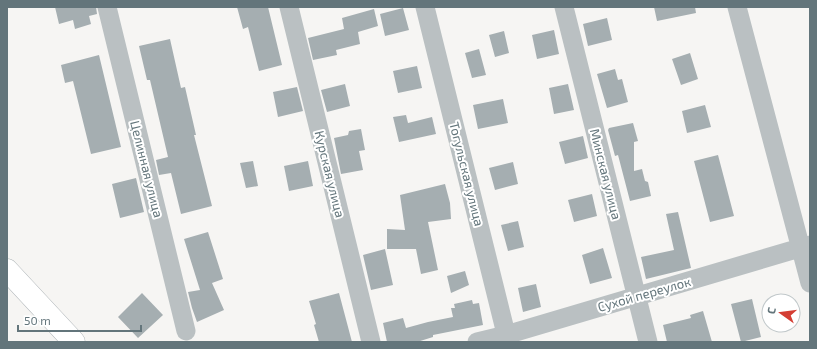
<svg xmlns="http://www.w3.org/2000/svg" width="817" height="349" font-family="'Exo 2',sans-serif">
<style>
.building{fill:#a5aeb1}
.lines{fill:none;stroke-linecap:round;stroke-linejoin:round}
.primary-casing{stroke:#aeb4b7;stroke-width:23}
.street{stroke:#bac0c2;stroke-width:19}
.primary{stroke:#fff;stroke-width:22}
.labels{text-anchor:middle;stroke-width:4;stroke-linejoin:round;paint-order:stroke}
.street-label{font-size:13px;fill:#63757b;stroke:#fff}
</style>
<rect width="100%" height="100%" fill="#f6f5f3"/>
<!-- building -->
<path class="building" d="M55,7H96L97,14L89,16L91,24L75,29L73,20L59,24Z
M237,7H268L282,65L259,71L248,27L243,29Z
M654,7H695L696,13L657,21Z
M403,8L409,30L385,36L380,14Z
M374,9L378,26L358,32L360,44L336,50L337,55L313,60L308,38L344,29L342,18Z
M607,18L612,40L588,46L583,24Z
M554,30L559,54L537,59L532,35Z
M504,31L509,53L495,57L489,35Z
M170,39L181,88L185,87L196,135H194L212,206L181,214L171,173L159,175L156,160L168,157L150,80H147L139,46Z
M479,49L486,75L472,78L465,53Z
M690,53L698,79L681,85L672,59Z
M99,55L121,147L91,154L73,81L65,83L61,65Z
M417,66L422,88L398,93L393,71Z
M615,69L618,80L622,79L628,102L607,108L597,74Z
M345,84L350,106L327,112L321,90Z
M568,84L574,110L554,114L549,88Z
M297,87L303,111L278,117L273,92Z
M503,99L508,123L478,129L473,105Z
M705,105L711,127L687,133L682,111Z
M406,115L408,123L432,117L436,134L399,142L393,117Z
M633,123L638,141L634,142V171L642,169L645,181L648,182L651,196L630,201L618,155L615,156L608,130L609,128Z
M361,129L365,150L359,151L363,170L341,174L334,138L348,135L349,131Z
M583,136L588,158L565,164L559,142Z
M718,155L734,216L710,222L694,161Z
M253,161L258,186L246,188L240,163Z
M308,161L313,186L289,191L284,166Z
M513,162L518,184L495,190L489,168Z
M136,178L144,212L120,218L112,184Z
M445,184L450,203L451,219L428,222L438,270L421,274L416,249H387V229L405,230L400,195Z
M592,194L597,216L574,222L568,200Z
M678,212L691,268L646,279L641,257L674,250L666,214Z
M518,221L524,247L508,251L501,225Z
M208,232L223,279L212,283L224,310L197,322L192,308L188,292L200,290L184,239Z
M603,248L612,278L590,284L582,255Z
M385,249L393,285L371,290L363,255Z
M465,271L469,285L451,293L447,276Z
M536,284L541,307L523,312L518,288Z
M142,293L163,315L138,338L118,317Z
M339,293L352,342H319L314,325L316,324L309,301Z
M752,299L761,337L741,342L731,304Z
M472,300L473,304L479,303L483,325L433,335V337L417,342H387L383,323L403,318L406,328L428,322L453,317L451,308H455L454,304Z
M703,311L712,342H667L663,325L691,318L690,315Z"/>
<g class="lines">
<defs>
<path id="primary" d="M7,270L74,342"/>
</defs>
<!-- primary casing -->
<use href="#primary" class="primary-casing"/>
<!-- street -->
<path class="street" d="M107,7L186,331
M289,7L371,342
M425,7L508,342
M564,7L648,342
M737,7L810,283
M477,342L506,335L810,245"/>
<!-- primary -->
<use href="#primary" class="primary"/>
</g>
<g class="labels">
<!-- street labels -->
<g class="street-label">
<text transform="translate(147 169) rotate(76)" y="5">Целинная улица</text>
<text transform="translate(330 174) rotate(76)" y="5">Курская улица</text>
<text transform="translate(467 174) rotate(76)" y="5">Тогульская улица</text>
<text transform="translate(606 174) rotate(76)" y="5">Минская улица</text>
<text transform="translate(644 294) rotate(-16)" y="5">Сухой переулок</text>
</g>
</g>
<!-- border -->
<rect width="817" height="349" fill="none" stroke="#63757b" stroke-width="16"/>
<!-- north arrow -->
<g transform="translate(781 313) rotate(284)"><circle r="19" fill="#ffffff" stroke="#c1c8ca"/>
<path d="M0-3L7 15L0 10L-7 15Z" fill="#d43e34"/>
<text y="-6" font-size="11" font-weight="bold" text-anchor="middle" fill="#63757b">С</text>
</g>
<!-- scale -->
<path d="M18 325v6h123v-6" fill="none" stroke="#63757b" stroke-width="2"/>
<text x="24" y="325" font-size="12" fill="#63757b" stroke="#ffffff" stroke-width="3" paint-order="stroke">50 m</text>
</svg>
